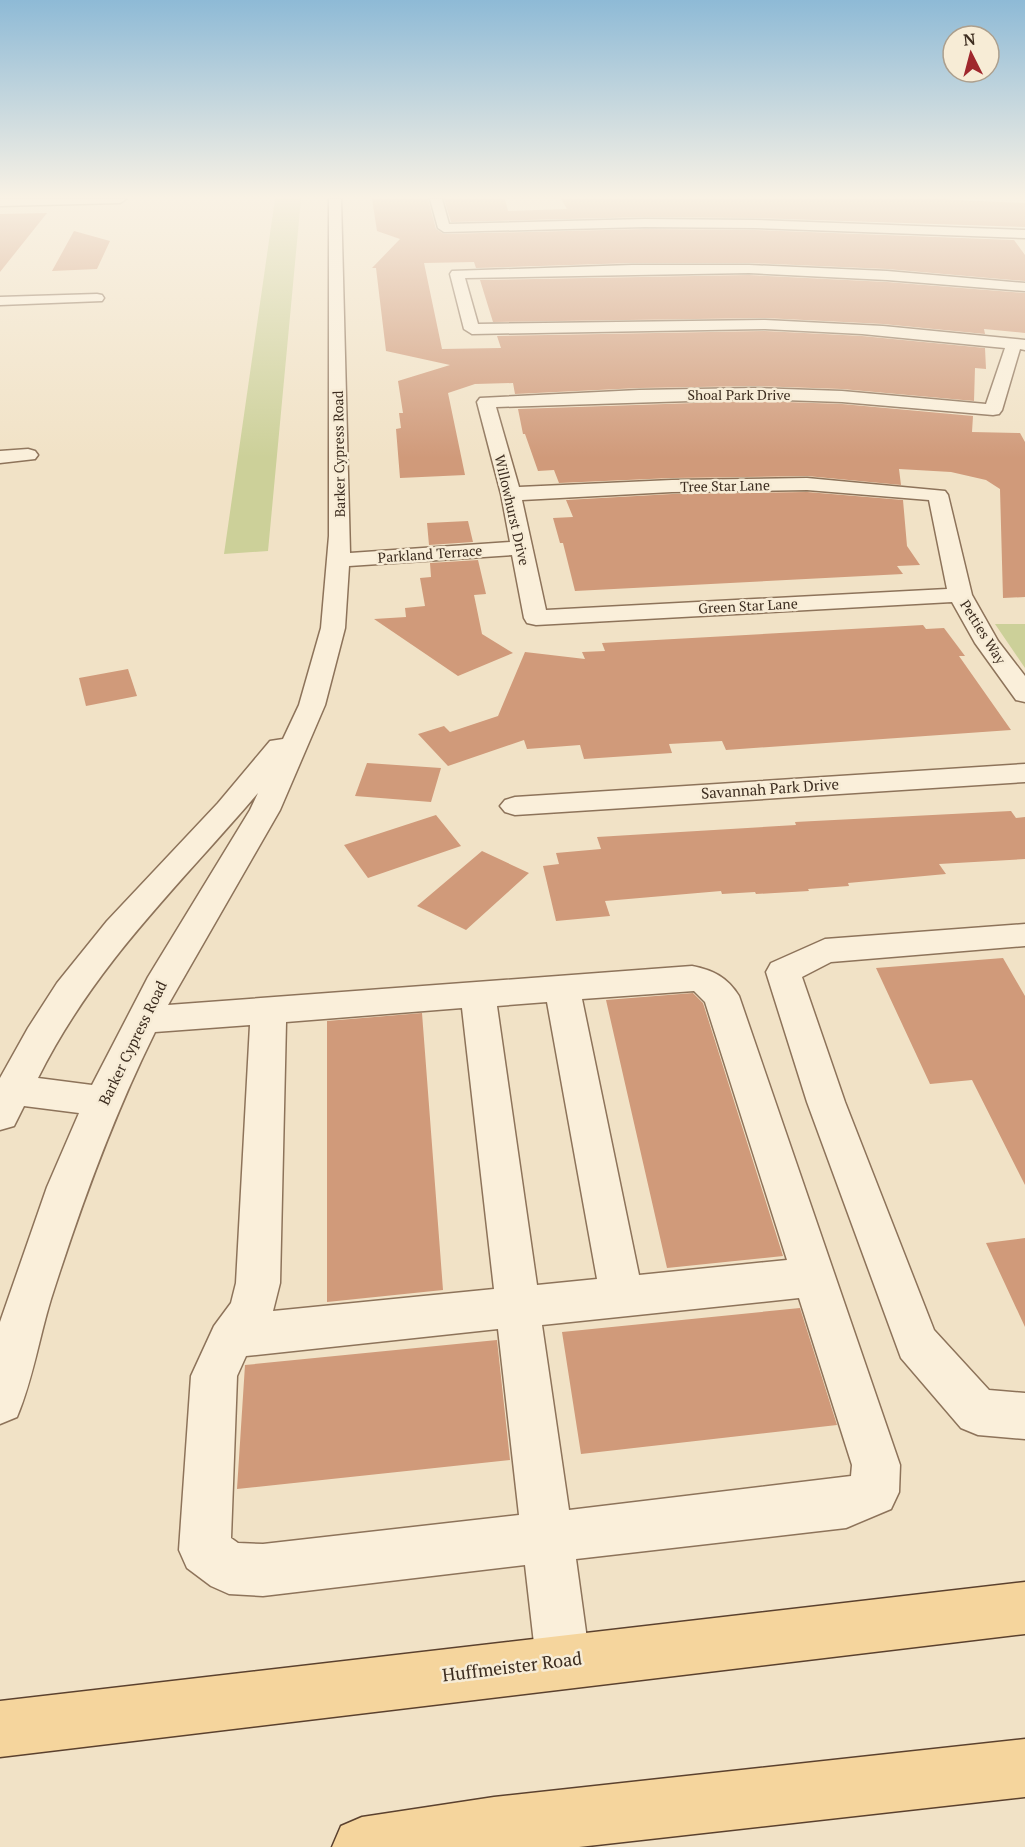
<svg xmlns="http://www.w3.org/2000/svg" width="1025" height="1847" font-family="'PT Serif',serif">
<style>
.green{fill:#ccd099}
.building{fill:#d09a7a}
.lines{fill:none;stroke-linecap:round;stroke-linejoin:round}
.minor-casing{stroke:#8d735a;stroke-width:3}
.major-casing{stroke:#5b412e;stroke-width:3}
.minor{fill:#faefda;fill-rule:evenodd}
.major{fill:#f5d59d;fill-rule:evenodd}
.labels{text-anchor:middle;stroke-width:5;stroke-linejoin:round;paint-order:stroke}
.far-street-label{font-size:14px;fill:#3c2c1f;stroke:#f7ecd6}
.street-label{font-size:15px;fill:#3c2c1f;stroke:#f7ecd6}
.near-street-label{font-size:18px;fill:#3c2c1f;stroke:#f7ecd6}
</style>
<rect width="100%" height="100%" fill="#f1e2c6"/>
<!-- green -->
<path class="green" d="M275,199H301L268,551L224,554Z
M995,624H1025V668Z"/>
<!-- building -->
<path class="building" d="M372,199H428L436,229L444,234L645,229L755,230L1014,240L1025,255V281L887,269L749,263H632L476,268L474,262L424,263L442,349L501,348L497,336L765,331L862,336L985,348L986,369L975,368L974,401L842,389L754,386L639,388L515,394L513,383L475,384L448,393L465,475L400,478L396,429L401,428L399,413H403L398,381L450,365L386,351L376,268H372L400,239L377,231Z
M444,199H505L508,211L567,209L561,199H937L1025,203V227L755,218L645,217L451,222Z
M47,213L0,272V214Z
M74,231L110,241L97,269L52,271Z
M749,275L887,282L1025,293V333L984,329L985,334L883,324L765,318L493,322L480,280Z
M754,401L842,404L973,416L972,432L1020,433L1025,442V597L1003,598L1000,489L986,480L951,472L899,469L901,485L807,476L672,478L559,483L554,470L538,471L525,434H523L518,409Z
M807,492L903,500L907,546L920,565L897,566L903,574L575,591L563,543H560L553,518L573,517L566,500L672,494Z
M468,521L473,542L429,545L427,523Z
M478,560L486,594L474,595L482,634L513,653L458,676L374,619L406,617L405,608L425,606L420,578L431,577L430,563Z
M923,625L926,629L944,628L965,656H959L1011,730L726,750L722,741L669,744L672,753L584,759L580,745L527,749L524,740L448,766L418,734L444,726L450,732L498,716L525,652L585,659L582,652L605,651L602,643Z
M128,669L137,696L86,706L79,678Z
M367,763L441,768L431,802L355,796Z
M1011,811L1016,818L1025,817V859L939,864L946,874L848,883L849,886L808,889L809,891L756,894L755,892L722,894L721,891L605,901L610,916L556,921L543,866L559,864L556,853L601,849L597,837L796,825L795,822Z
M436,815L461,846L368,878L344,845Z
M482,851L529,873L466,930L417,906Z
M1003,958L1025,996V1185L972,1080L930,1084L876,968Z
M693,993L703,1003L783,1256L667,1268L606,1000Z
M422,1013L443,1290L327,1302V1021Z
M1025,1238V1327L986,1243Z
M800,1308L837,1425L581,1454L562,1332Z
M497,1340L510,1460L237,1489L245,1365Z"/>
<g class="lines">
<defs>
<path id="minor" d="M0,199H126L120,203L0,206Z
M329,199H341L350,553L510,542L501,494L477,402L480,398L639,390L754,388L842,391L986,404L1005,348L862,334L765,329L472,334L464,329L450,274L452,271L632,265H749L887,271L1025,283V291L887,280L749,273L465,278L478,324L765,320L883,326L1025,340V350L1020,349L1002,410L999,414L993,415L842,402L754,399L496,407L519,487L672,480L807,478L945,491L948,495L972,595L998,641L1025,676V702L1016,700L975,643L952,602L536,625L527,623L524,618L512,555L349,566L345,628L325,705L280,810L168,1005L692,966C713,970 727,977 739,996L900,1465L899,1492L891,1509L846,1528L576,1559L590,1661L582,1680L563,1688L544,1680L536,1661L525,1565L263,1596L229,1594L211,1586L187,1568L179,1550L191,1376L214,1326L231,1303L236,1283L250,1025L155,1032C112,1119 80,1208 51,1299C39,1338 33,1379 17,1417L0,1424V1322L47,1187L79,1113L24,1106L14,1126L0,1130V1078L28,1028L57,983L107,921L218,803L270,741L283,739L299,705L321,628L329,536ZM807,490L929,500L947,589L546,610L522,500L672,492ZM258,793L250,810L148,977L92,1085L38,1078C95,964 177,888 258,793ZM694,991L705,1002L787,1260L639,1275L582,999ZM547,1002L597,1279L537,1285L497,1006ZM462,1008L494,1289L273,1311L280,1283L286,1022ZM799,1298L852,1465L851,1476L569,1510L542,1325ZM498,1329L519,1515L263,1544L238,1543L231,1538L237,1376L246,1356Z
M430,199H442L449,224L645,219L755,220L1025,230V238L755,228L645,227L444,232L438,228Z
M97,294L102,295L104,298L102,301L0,305V297Z
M28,449L35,451L38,455L35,459L0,463V451Z
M1025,764V782L515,815L505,812L500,806L505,800L515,797Z
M1025,924V946L831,962L802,977L845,1102L934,1330L989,1390L1025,1393V1439L978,1435L961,1428L901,1358L807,1102L766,972L771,963L825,939Z"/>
<path id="major" d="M1025,1582V1634L0,1757V1701Z
M1025,1739V1797L579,1847H332L341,1826L362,1817L494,1797Z"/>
</defs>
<!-- minor casing -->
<use href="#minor" class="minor-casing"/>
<!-- major casing -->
<use href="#major" class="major-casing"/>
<!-- minor -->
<use href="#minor" class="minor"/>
<!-- major -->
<use href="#major" class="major"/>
</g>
<!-- sky -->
<linearGradient id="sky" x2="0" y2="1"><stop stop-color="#8ebad6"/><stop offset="0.43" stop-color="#f9f2e5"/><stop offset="1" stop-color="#f9f2e5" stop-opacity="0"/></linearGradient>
<rect width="1025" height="458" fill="url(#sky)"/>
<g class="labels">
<!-- far-street labels -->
<g class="far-street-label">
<text x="739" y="400">Shoal Park Drive</text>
<text transform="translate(339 454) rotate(-91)" y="5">Barker Cypress Road</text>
<text transform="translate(725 486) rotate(-1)" y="5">Tree Star Lane</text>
<text transform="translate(512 510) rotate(77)" y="5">Willowhurst Drive</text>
<text transform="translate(430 554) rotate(-4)" y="5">Parkland Terrace</text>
<text transform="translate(748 606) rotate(-3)" y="5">Green Star Lane</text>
<text transform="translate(983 632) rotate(58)" y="5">Petties Way</text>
</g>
<!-- street labels -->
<g class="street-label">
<text transform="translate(770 789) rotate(-4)" y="5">Savannah Park Drive</text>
<text transform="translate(133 1043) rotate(-64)" y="5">Barker Cypress Road</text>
</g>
<!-- near-street labels -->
<g class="near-street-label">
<text transform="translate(512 1667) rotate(-7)" y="6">Huffmeister Road</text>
</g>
</g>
<!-- north arrow -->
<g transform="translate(971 54) rotate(354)"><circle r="28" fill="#f7ecd6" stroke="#ac9f8d" stroke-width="1.5"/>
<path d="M0-4.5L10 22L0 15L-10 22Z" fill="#9f272d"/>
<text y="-9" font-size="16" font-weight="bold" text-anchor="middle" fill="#3c2c1f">N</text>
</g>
</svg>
